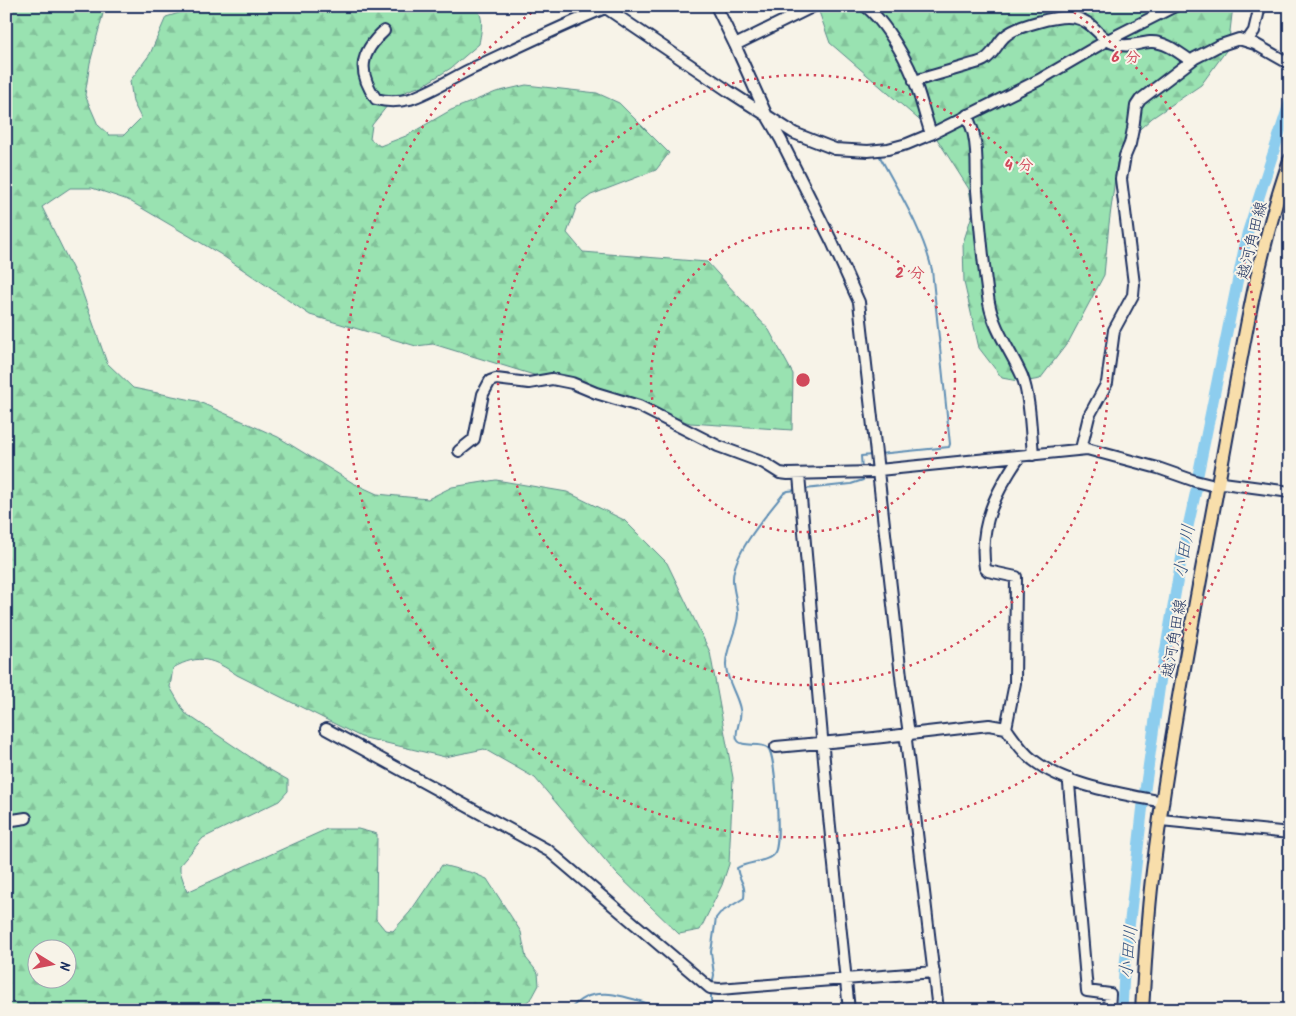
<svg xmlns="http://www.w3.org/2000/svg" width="1296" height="1016" font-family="Kalam,'Klee One',sans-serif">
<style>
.forest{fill:url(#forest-firs);stroke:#5a8888;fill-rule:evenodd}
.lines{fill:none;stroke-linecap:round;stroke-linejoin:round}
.stream{stroke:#5f8eb4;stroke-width:2}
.river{stroke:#8dcdee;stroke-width:11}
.minor-casing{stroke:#1b2f5e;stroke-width:14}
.major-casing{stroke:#1b2f5e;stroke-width:16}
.minor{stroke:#f7f3e8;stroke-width:10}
.major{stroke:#f8deab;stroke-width:12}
.ring{fill:none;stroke:#d1495b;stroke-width:2.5;stroke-dasharray:2.5 5}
.labels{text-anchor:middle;stroke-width:4;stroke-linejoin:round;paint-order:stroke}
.street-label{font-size:16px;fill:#1b2f5e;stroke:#f7f3e8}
.water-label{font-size:18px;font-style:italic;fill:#385682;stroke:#f7f3e8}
.centre{fill:#d1495b;stroke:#f7f3e8;stroke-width:2.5}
.ring-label{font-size:15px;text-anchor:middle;font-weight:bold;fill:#d1495b;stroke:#f7f3e8;stroke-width:4;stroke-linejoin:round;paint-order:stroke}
</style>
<defs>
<pattern id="forest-firs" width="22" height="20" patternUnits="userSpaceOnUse" patternTransform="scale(1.25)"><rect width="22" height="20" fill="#99e2b1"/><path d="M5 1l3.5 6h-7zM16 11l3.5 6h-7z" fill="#83c29b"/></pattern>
</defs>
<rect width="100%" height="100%" fill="#f7f3e8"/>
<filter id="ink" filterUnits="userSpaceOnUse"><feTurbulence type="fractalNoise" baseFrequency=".02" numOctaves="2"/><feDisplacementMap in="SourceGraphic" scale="10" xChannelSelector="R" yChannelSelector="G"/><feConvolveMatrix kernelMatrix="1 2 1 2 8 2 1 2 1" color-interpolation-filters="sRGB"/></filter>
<g filter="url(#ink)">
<!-- forest -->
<path class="forest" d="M6,6H105L90,63L85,95L98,125L109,135H124L141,118L133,102L130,81L150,54L166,17L202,6H473C486,14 481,32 479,44L451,68L422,86L409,90L391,101L372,125L370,139L380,146L406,136L451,110L496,92L526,85L597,93L619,103L669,153L656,170L591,195L577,205L567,233L583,252L707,262L769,330L793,374L792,430L690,423L433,344L416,346L310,315L220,254L128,200L92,188H70L42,207L78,280L107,363L133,388L197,401L278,437L353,483L377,494L428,499L452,487L496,480L567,492L624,520L667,563L710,652L733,778L729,864L722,885L700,930L679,934L617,874L535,778L484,749L445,757L361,737L237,675C214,659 199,653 173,668L170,687L185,713L265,767L288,780V791L279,801L203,838L180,865V871L187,892L327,829H358L377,834L376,919L385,930L393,931L410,912L442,865L473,873L487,879L521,932L526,958L538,973L539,985L532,998L516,1010H6ZM38,948H68V978H38Z
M817,6H1233L1228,48L1201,85L1152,118L1131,137L1117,163L1109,224L1104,275L1069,341L1040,379L1023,382L1002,378L979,348L964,282L963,243L973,212L969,189L932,131L830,43Z"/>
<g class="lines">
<!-- stream -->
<path class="stream" d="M878,153C898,191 922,228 932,270L950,444L949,447L879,454
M862,470L861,456L872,455
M805,489L851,484L863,480V477
M712,985L714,975L711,952L716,918L720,913L744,898C746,882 739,882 737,868C748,861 769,863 775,852C781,843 776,755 768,748C760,741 741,749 737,739C734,730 743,719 740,709C737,694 727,682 726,666C725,648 737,632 738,614C738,603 733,591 733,580C732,554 768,513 784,493L788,491L797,490
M570,1010C594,977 639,1003 669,1010
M707,1010L711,1002V992"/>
<!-- river -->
<path class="river" d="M1122,1010L1124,973L1143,804L1162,670L1183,549L1197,486L1198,475L1247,234L1290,101"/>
<defs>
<path id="minor" d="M603,6L730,92L794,133L835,149L868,151L888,149L907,144L931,134L1039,80L1106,41L1175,6
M716,6L735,45L767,116L781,140L832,242L859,302L902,685L909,734L906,740L938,1010
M865,6C885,21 910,64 917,88C922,103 926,119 931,134
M384,31C360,53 357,72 376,99C387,102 398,102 410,99C431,92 449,80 469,70C514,49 559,27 605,8
M1247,41L1254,31L1260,6
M735,45L814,6
M914,81C932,76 949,71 966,66C971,64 979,63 984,60C993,55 997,44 1004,37C1015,26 1060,14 1076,18C1095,22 1099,40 1116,44C1128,48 1138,43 1150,42C1166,41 1179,53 1191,61
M967,115C969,122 973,129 974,136C978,154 976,172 977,190C980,227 983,266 989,303C994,330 1011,351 1022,376C1030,396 1031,432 1033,455
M1081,449L1089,416L1107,383L1114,330L1133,295L1134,284L1121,179L1125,156L1130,144L1133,129L1136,106L1140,100L1195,58L1218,46L1239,39L1255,44L1290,64
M459,451L474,439L483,394L490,381L496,379L529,383L552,379L572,383L596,393L639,406L718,446L764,463L780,473L788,474L873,472L879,470L1087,449L1158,468L1195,481L1215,486L1223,483L1290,492
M799,475L829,817L849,1010
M1006,728L1015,683L1016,577L988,571L985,568C978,525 997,490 1020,456
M326,729L549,851L710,988L719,989L934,972
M776,747L874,738L989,725L1006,728C1014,739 1022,752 1033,760C1066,786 1123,794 1163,802
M1070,779L1069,784L1087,991L1110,994L1109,1010
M1161,820L1290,833
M6,821L26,818"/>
<path id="major" d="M1142,1010C1145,964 1147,917 1153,871C1169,739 1195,608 1219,478C1239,372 1254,262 1290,160"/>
</defs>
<!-- minor casing -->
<use href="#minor" class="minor-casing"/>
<!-- major casing -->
<use href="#major" class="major-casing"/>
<!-- minor -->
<use href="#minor" class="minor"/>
<!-- major -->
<use href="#major" class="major"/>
</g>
</g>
<!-- distance rings -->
<g class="ring">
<circle cx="803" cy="380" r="152"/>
<circle cx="803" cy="380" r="305"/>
<path d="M1068 8A457 457 0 1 1 538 8"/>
</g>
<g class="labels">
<!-- street labels -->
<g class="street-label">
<text transform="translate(1251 240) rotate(-76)" y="6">越河角田線</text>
<text transform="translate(1173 638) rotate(-80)" y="6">越河角田線</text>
</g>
<!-- water labels -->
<g class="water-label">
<text transform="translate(1184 551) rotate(-80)" y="6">小田川</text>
<text transform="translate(1128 952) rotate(-84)" y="6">小田川</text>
</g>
</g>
<circle cx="803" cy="380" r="8" class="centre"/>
<g class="ring-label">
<text x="1126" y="62">6 分</text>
<text x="1019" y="170">4 分</text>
<text x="910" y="278">2 分</text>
</g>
<!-- margin -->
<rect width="1296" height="1016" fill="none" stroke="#f7f3e8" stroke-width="25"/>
<rect x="12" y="12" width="1271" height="991" fill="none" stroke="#1b2f5e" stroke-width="2" filter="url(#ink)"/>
<!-- north arrow -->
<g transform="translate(52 964) rotate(100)"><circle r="24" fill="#f7f3e8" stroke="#9fa5b1"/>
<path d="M0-4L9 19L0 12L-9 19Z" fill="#d1495b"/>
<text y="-8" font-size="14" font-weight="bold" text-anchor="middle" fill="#1b2f5e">N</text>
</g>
</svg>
